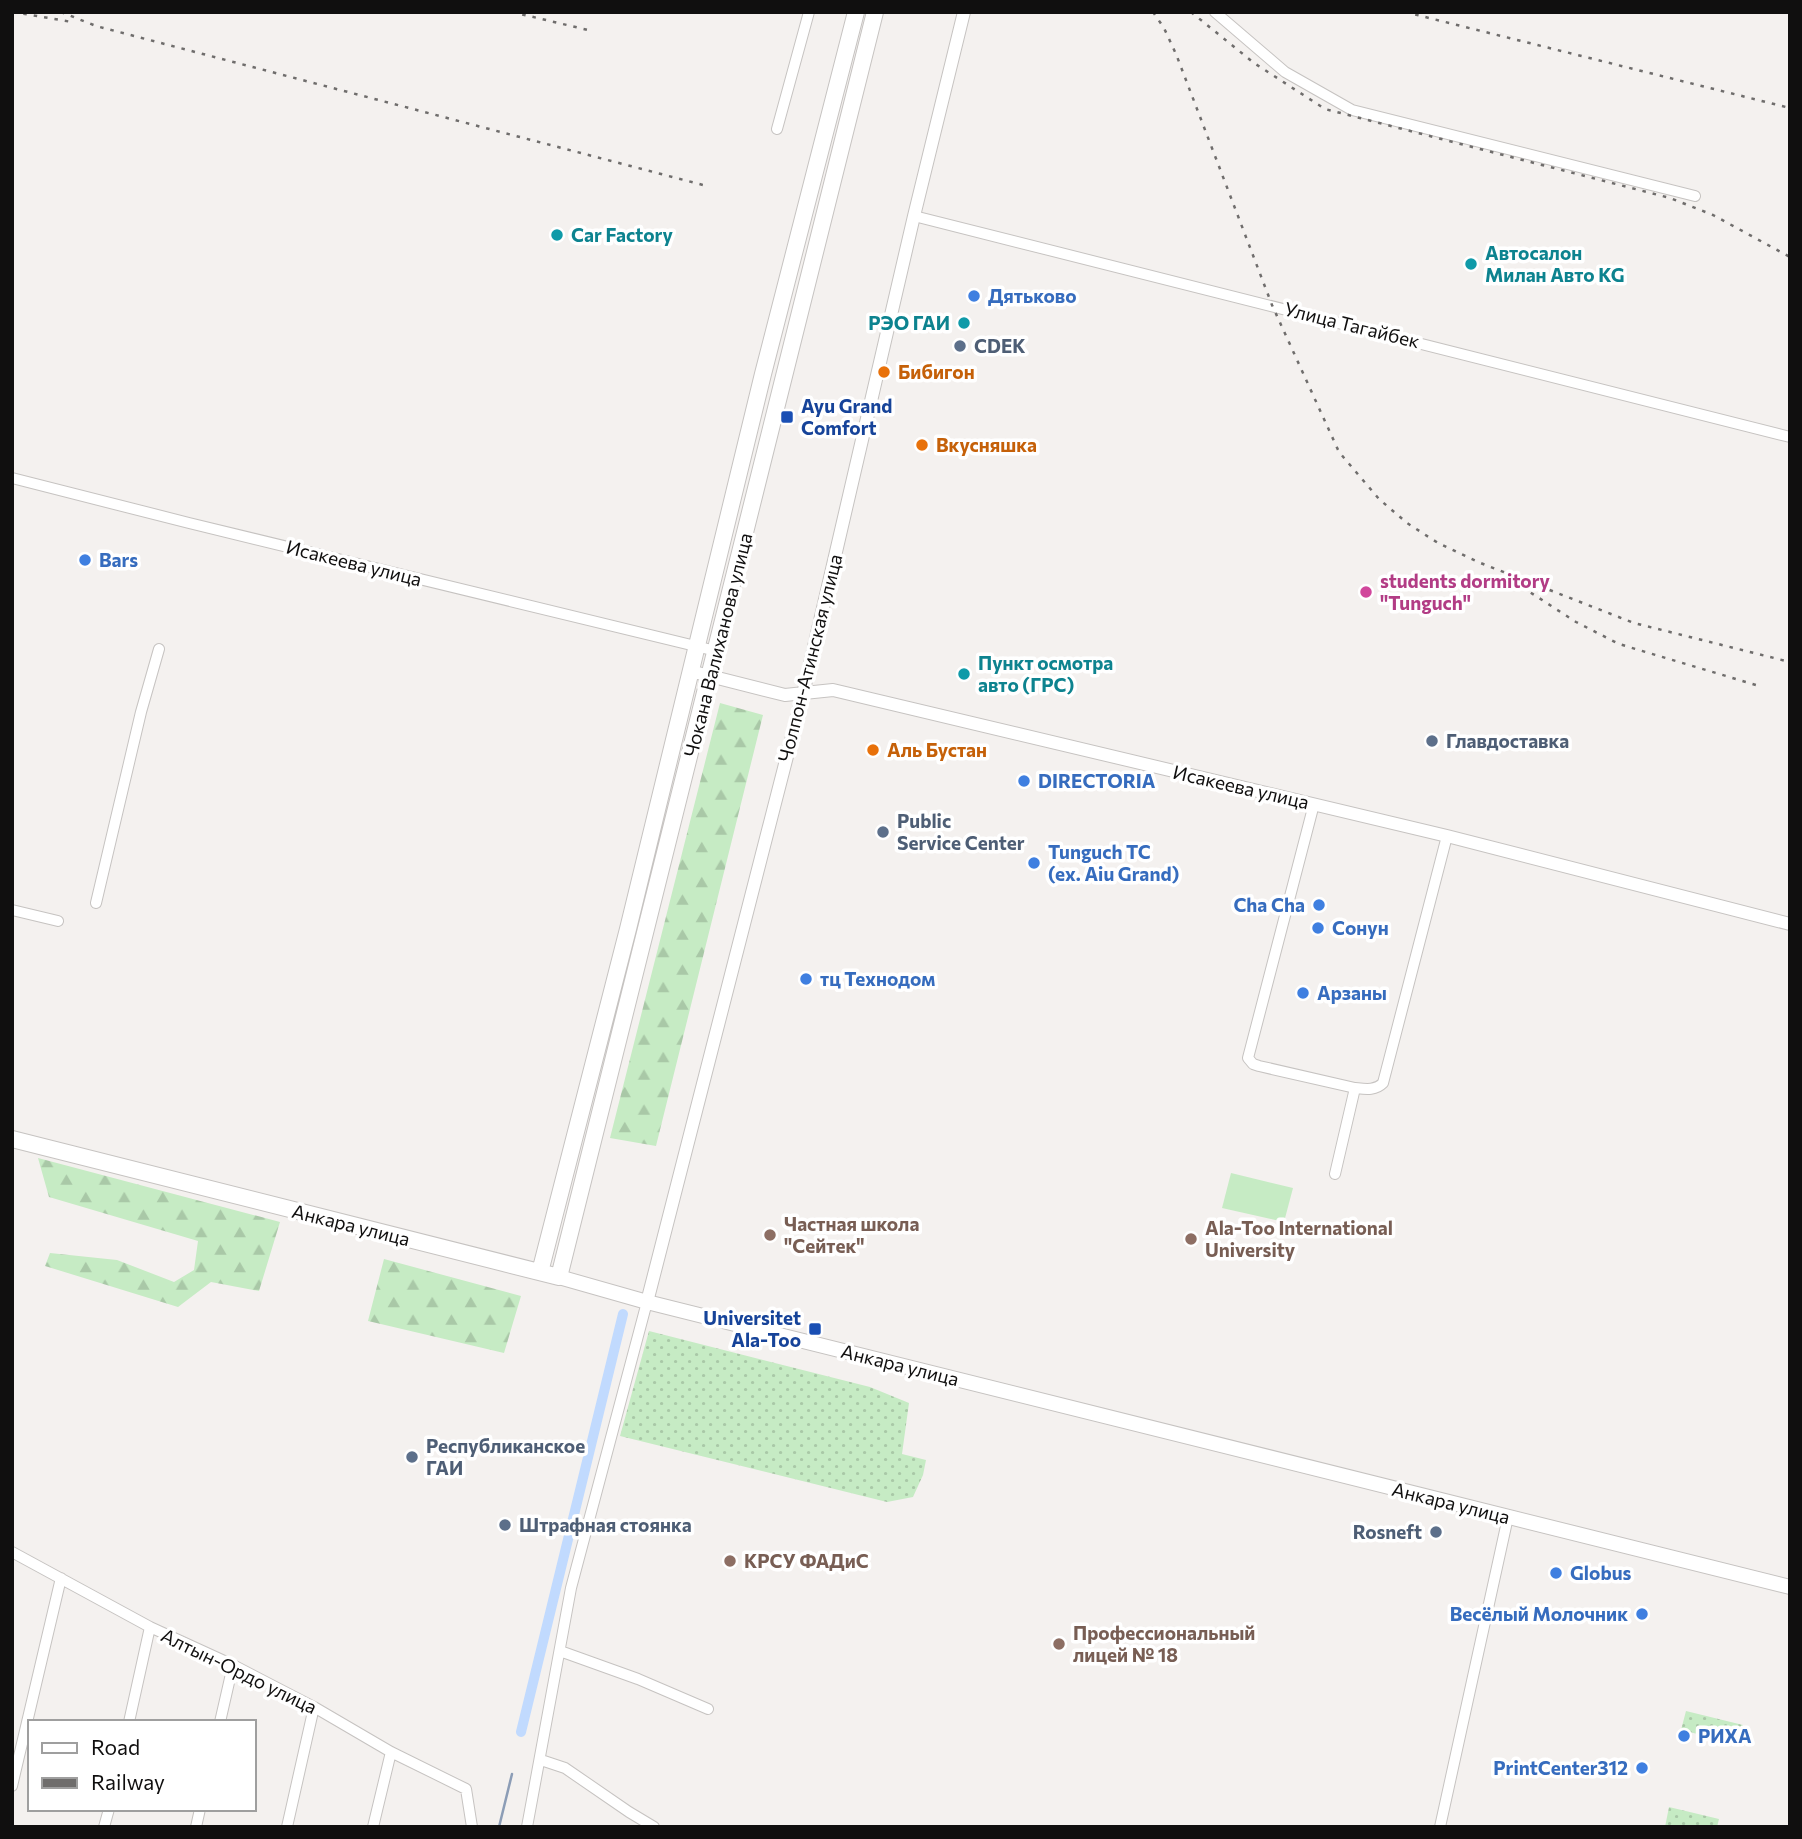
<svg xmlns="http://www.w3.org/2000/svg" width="1802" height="1839" font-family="Commissioner,sans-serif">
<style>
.grass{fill:url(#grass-dots)}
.forest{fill:url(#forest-firs)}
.garden{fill:#c6ebc4}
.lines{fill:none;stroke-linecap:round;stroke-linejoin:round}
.stream{stroke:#8c9db6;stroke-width:2.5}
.canal{stroke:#c1dafe;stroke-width:10}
.minor-casing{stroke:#c6c3c1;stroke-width:12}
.tertiary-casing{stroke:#c6c3c1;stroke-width:14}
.secondary-casing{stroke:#c6c3c1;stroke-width:16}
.primary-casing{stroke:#c6c3c1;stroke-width:18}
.minor{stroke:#fff;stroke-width:10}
.tertiary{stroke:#fff;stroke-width:12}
.secondary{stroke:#fff;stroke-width:14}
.primary{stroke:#fff;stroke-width:16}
.rail{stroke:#6f6d6c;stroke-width:2.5;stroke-dasharray:3.5 7;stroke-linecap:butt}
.culture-dot{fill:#0f9aa8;stroke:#fff;stroke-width:2.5}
.shop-dot{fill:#3f7fe0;stroke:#fff;stroke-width:2.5}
.service-dot{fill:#5c6f8a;stroke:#fff;stroke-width:2.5}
.food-dot{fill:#e8710a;stroke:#fff;stroke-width:2.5}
.transit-dot{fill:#1a4fb4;stroke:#fff;stroke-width:2.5}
.hotel-dot{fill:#d1479c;stroke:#fff;stroke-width:2.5}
.education-dot{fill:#8d6e63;stroke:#fff;stroke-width:2.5}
.labels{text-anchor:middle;stroke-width:7;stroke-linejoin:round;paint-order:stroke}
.culture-label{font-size:19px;font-weight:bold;fill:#0d838f;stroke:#fff;text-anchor:start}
.shop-label{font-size:19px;font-weight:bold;fill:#366cbe;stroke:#fff;text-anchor:start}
.street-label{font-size:19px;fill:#100f0f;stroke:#fff}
.service-label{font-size:19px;font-weight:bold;fill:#4e5e75;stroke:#fff;text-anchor:start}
.food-label{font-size:19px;font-weight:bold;fill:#c56008;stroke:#fff;text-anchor:start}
.transit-label{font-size:19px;font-weight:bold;fill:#164399;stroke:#fff;text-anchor:start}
.hotel-label{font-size:19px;font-weight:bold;fill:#b23c85;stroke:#fff;text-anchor:start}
.education-label{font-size:19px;font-weight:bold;fill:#785e54;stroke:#fff;text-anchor:start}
</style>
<defs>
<pattern id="grass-dots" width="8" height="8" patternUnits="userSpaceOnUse" patternTransform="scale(1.75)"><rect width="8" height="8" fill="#c6ebc4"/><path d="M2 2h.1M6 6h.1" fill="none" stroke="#a9c8a7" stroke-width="1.8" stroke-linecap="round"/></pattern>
<pattern id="forest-firs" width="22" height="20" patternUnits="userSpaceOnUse" patternTransform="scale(1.75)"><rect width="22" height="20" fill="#c6ebc4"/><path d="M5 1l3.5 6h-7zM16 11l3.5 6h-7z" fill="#a9c8a7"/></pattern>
</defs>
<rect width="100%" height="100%" fill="#f4f1ef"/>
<!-- grass -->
<path class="grass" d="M649,1331L870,1387L909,1403L902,1454L926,1460L923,1475L913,1497L887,1502L620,1436Z
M1686,1711L1743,1725L1739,1744L1681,1730Z
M1669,1807L1719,1819L1717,1827H1665Z"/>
<!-- forest -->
<path class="forest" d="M720,703L763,715L656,1146L610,1138Z
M38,1158L280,1222L259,1291L211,1282L178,1307L45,1266L50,1253L117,1260L174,1282L194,1270L198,1241L49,1197Z
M384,1259L521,1296L504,1353L368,1321Z"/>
<!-- garden -->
<path class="garden" d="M1231,1173L1293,1188L1284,1222L1222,1208Z"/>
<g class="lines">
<!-- stream -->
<path class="stream" d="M499,1827L512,1774"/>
<!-- canal -->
<path class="canal" d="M521,1732L623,1314"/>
<defs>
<path id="minor" d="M1215,12L1285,72L1352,110L1695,196
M777,129L809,12
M914,216L1790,437
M12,478L189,523L716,651
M1314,804L1248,1058L1253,1064L1259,1066L1355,1088C1365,1089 1375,1091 1383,1083L1447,836
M96,903L141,712L159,649
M12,910L58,921
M1335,1174L1355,1088
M12,1552L150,1627L233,1665L314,1707L391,1752L466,1789L472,1827
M560,1651L638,1679L708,1709
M129,1722L150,1627
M220,1722L233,1665
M541,1760L565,1768L629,1812L654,1827
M12,1786L61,1578
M104,1827L109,1809
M196,1827L200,1809
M287,1827L314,1707
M373,1827L391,1752
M527,1827L571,1588L647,1302
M1440,1827L1508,1517"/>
<path id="tertiary" d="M690,671L785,695L833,690L1447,836L1790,924
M647,1302L803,694L914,216L964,12"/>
<path id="secondary" d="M559,1277L647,1302L1790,1587"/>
<path id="primary" d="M12,1139L559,1277L875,12
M540,1272L628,929L763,374L856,12"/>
</defs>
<!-- minor casing -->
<use href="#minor" class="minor-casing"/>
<!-- tertiary casing -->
<use href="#tertiary" class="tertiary-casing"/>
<!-- secondary casing -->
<use href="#secondary" class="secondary-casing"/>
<!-- primary casing -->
<use href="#primary" class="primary-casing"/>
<!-- minor -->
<use href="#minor" class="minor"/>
<!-- tertiary -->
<use href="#tertiary" class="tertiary"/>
<!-- secondary -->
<use href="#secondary" class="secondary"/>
<!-- primary -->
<use href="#primary" class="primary"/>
<!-- rail -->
<path class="rail" d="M13,12L72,22
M61,12L96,26L703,185
M512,12L588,30
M1153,12L1164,28L1176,54L1272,305L1339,452L1379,499L1407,523L1438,543L1478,562L1634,623L1790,662
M1191,12L1254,63L1325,109L1670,198L1713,215L1790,257
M1405,12L1790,108
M1522,587L1576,622L1619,644L1756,685"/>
</g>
<!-- markers -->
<g class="culture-dot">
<circle cx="557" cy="235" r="7"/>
<circle cx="1471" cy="264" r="7"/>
<circle cx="964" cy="323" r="7"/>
<circle cx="964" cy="674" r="7"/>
</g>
<g class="shop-dot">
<circle cx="974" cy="296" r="7"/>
<circle cx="85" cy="560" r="7"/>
<circle cx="1024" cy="781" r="7"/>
<circle cx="1034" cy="863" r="7"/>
<circle cx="1319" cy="905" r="7"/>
<circle cx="1318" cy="928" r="7"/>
<circle cx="806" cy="979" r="7"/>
<circle cx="1303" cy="993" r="7"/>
<circle cx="1556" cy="1573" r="7"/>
<circle cx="1642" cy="1614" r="7"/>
<circle cx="1684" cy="1736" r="7"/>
<circle cx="1642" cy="1768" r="7"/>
</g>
<g class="service-dot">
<circle cx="960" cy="346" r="7"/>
<circle cx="1432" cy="741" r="7"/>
<circle cx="883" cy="832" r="7"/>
<circle cx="412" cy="1457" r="7"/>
<circle cx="505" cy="1525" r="7"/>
<circle cx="1436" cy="1532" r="7"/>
</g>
<g class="food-dot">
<circle cx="884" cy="372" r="7"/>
<circle cx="922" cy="445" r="7"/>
<circle cx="873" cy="750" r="7"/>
</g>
<g class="transit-dot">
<rect x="780" y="410" width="14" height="14" rx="3.5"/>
<rect x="808" y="1322" width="14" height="14" rx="3.5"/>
</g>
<circle class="hotel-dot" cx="1366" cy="592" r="7"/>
<g class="education-dot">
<circle cx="770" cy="1235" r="7"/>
<circle cx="1191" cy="1239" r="7"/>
<circle cx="730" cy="1561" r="7"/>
<circle cx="1059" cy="1644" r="7"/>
</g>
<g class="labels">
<!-- culture labels -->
<g class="culture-label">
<text x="571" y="242">Car Factory</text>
<text x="1485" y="260">Автосалон<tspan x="1485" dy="22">Милан Авто KG</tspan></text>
<text x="950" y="330" text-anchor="end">РЭО ГАИ</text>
<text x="978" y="670">Пункт осмотра<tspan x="978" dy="22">авто (ГРС)</tspan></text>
</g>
<!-- shop labels -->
<g class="shop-label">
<text x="988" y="303">Дятьково</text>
<text x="99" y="567">Bars</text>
<text x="1038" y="788">DIRECTORIA</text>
<text x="1048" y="859">Tunguch TC<tspan x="1048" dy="22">(ex. Aiu Grand)</tspan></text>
<text x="1305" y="912" text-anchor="end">Cha Cha</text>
<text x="1332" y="935">Сонун</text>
<text x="820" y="986">тц Технодом</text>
<text x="1317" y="1000">Арзаны</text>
<text x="1570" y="1580">Globus</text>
<text x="1628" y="1621" text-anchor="end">Весёлый Молочник</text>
<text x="1698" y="1743">РИХА</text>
<text x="1628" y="1775" text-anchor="end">PrintCenter312</text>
</g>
<!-- street labels -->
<g class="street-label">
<text transform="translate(1352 325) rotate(14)" y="7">Улица Тагайбек</text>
<text transform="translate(354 563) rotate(14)" y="7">Исакеева улица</text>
<text transform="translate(718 645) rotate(-76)" y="7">Чокана Валиханова улица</text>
<text transform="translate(810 658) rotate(-76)" y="7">Чолпон-Атинская улица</text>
<text transform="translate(1241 787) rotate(13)" y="7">Исакеева улица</text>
<text transform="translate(351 1225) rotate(14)" y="7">Анкара улица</text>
<text transform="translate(900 1365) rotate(14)" y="7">Анкара улица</text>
<text transform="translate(1451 1503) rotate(14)" y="7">Анкара улица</text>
<text transform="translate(239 1671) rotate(26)" y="7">Алтын-Ордо улица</text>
</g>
<!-- service labels -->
<g class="service-label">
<text x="974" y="353">CDEK</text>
<text x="1446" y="748">Главдоставка</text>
<text x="897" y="828">Public<tspan x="897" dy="22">Service Center</tspan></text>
<text x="426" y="1453">Республиканское<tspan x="426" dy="22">ГАИ</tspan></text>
<text x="519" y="1532">Штрафная стоянка</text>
<text x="1422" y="1539" text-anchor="end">Rosneft</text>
</g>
<!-- food labels -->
<g class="food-label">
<text x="898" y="379">Бибигон</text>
<text x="936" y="452">Вкусняшка</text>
<text x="887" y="757">Аль Бустан</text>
</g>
<!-- transit labels -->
<g class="transit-label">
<text x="801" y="413">Ayu Grand<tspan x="801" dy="22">Comfort</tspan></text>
<text x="801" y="1325" text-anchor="end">Universitet<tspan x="801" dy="22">Ala-Too</tspan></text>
</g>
<!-- hotel labels -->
<g class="hotel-label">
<text x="1380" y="588">students dormitory<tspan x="1380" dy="22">"Tunguch"</tspan></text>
</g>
<!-- education labels -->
<g class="education-label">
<text x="784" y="1231">Частная школа<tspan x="784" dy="22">"Сейтек"</tspan></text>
<text x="1205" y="1235">Ala-Too International<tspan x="1205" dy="22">University</tspan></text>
<text x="744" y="1568">КРСУ ФАДиС</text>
<text x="1073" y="1640">Профессиональный<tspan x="1073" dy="22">лицей № 18</tspan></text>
</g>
</g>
<!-- border -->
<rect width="1802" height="1839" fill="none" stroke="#100f0f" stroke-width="28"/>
<!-- legend -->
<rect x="28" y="1720" width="228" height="91" fill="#ffffff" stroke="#9f9f9f" stroke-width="2"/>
<rect x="42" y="1743" width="35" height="10" fill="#ffffff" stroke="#9f9f9f" stroke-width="2"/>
<text x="91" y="1755" font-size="21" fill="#100f0f">Road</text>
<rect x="42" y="1778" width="35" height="10" fill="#6f6d6c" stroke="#9f9f9f" stroke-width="2"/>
<text x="91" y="1790" font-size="21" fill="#100f0f">Railway</text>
</svg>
